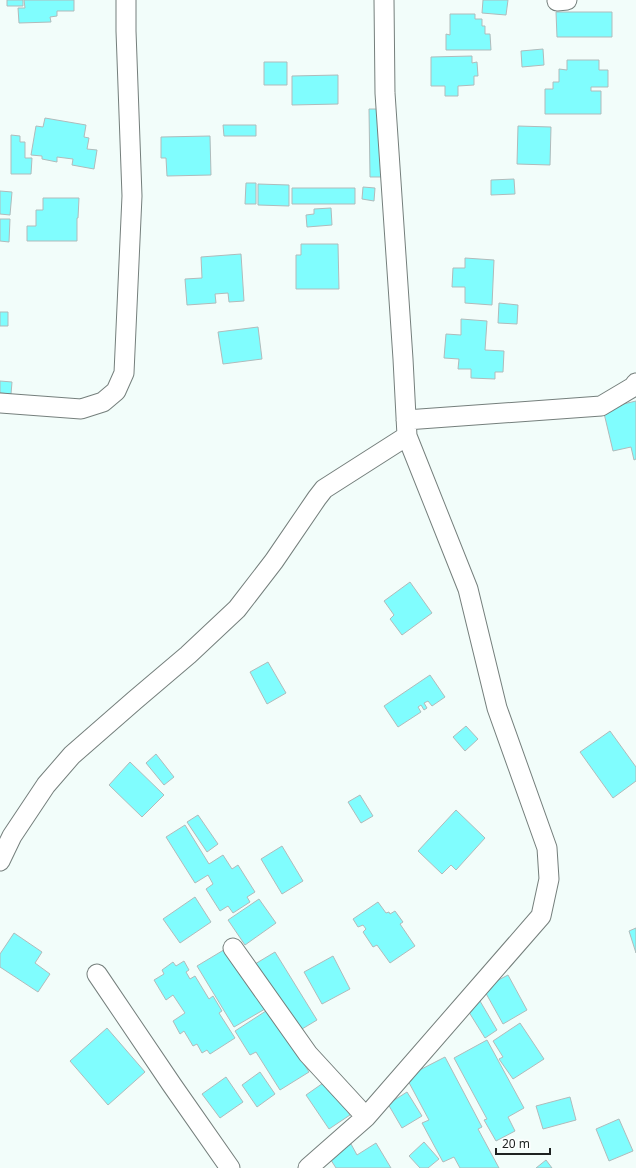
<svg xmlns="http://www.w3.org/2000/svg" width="636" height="1168" font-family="'Noto Sans',sans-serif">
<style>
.building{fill:#80fdfe;stroke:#b0bbbb}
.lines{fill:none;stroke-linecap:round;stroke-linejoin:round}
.minor-casing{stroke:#757f7c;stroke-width:21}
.minor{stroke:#fff;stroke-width:19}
</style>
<rect width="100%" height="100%" fill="#f2fdfa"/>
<!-- building -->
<path class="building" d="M7,0H23V6H7Z
M24,0H74V11H57V16L50,17L51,22L19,23L18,8H25Z
M483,0H508L506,15L482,13Z
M556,12H612V37H557Z
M450,14H475V19H482V26H485V34H490L491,50H446V34L450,35Z
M543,49L544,65L522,67L521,51Z
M472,56V63L477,62L478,76H474V85L458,86V96H445V86H431V57Z
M567,60H599V70H608V87H591V91H601V114H545V89H553V82H559V69L567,70Z
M264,62H287V85H264Z
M338,75V104L292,105V76Z
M369,109H386L387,177H370Z
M45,118L86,125L84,137L89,138L87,149L97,150L94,169L72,165L73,159L57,157V162L42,159V156L31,155L36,126L43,127Z
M223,125H256V136H224Z
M518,126L551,127L550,165L517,164Z
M11,135L20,136V142H25V158H32L31,174H11Z
M210,136L211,175L167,176L166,158H161V137Z
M514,179L515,194L491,195V180Z
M246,183H256V204H245Z
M258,184L289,185V206L258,205Z
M363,187L375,188L374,201L362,199Z
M292,188H355V204H292Z
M0,191L12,192L10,215L0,214Z
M43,198H79L78,218H77V241H27V226H36V210H43Z
M331,208L332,225L307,227L306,215L314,214V209Z
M0,219H10L9,242L0,241Z
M301,244H338L339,289H296V255H301Z
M241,254L244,301L229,302L228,293L215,294L216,303L187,305L185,279L202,278L201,257Z
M465,258L494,260L492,305L465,303V287H452L453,268H465Z
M499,303L518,305L517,324L498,323Z
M0,312H8V326H0Z
M461,319L487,321L485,350L504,351L503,372H495V379L471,378V369H458L459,359L444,358L446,334L461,335Z
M258,327L262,359L223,364L218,332Z
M0,381L12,382L11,394L0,393Z
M636,401V459L634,460L631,447L613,451L603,409Z
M410,582L432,613L402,635L390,619L394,615L384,601Z
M268,662L286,693L267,704L250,672Z
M430,675L445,697L432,706L428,701L424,703L427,708L424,710L421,705L418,707L421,712L398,727L384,706Z
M466,726L478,739L465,751L453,737Z
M610,731L636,767V781L613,798L580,752Z
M156,754L174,777L164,785L146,763Z
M130,762L164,795L142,817L109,785Z
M360,795L373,816L361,823L348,802Z
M456,810L485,838L456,870L451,865L442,874L418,851Z
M198,815L218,844L207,852L187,822Z
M185,825L209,864L223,855L232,869L238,865L255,892L247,897L250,902L233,913L228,906L220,911L206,889L213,884L208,875L195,883L166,837Z
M282,846L303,881L282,894L261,859Z
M195,897L211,922L180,943L163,919Z
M259,899L276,923L245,945L228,920Z
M378,902L386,913L389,912L390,914L395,911L403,922L400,924L415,946L390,963L377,945L373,947L363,932L366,929L363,925L358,927L353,919Z
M636,928V953L629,931Z
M14,933L42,952L35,963L50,974L38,992L0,967V954Z
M227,948L265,1009L234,1027L197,966Z
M275,952L317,1020L297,1032L255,964Z
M333,956L350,989L322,1004L304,972Z
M184,961L189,970L186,972L190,979L195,976L209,999L213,996L222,1011L219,1013L235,1038L210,1054L207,1050L202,1053L197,1044L193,1046L184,1031L180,1034L173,1021L185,1013L173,995L166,1000L154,980L164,974L162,970L173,962L176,966Z
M508,975L527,1010L503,1024L483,988Z
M480,1001L497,1030L485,1038L467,1009Z
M269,1009L309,1072L280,1090L256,1052L250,1055L235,1031Z
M520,1023L544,1059L513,1079L499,1059L503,1057L493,1041Z
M107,1028L145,1072L108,1105L70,1061Z
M487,1040L524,1108L508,1117L515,1131L496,1141L484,1120L487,1119L454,1058Z
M445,1057L482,1127L478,1129L499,1168H460L454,1157L443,1162L422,1123L429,1120L406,1077Z
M260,1072L275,1094L257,1107L242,1085Z
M226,1077L243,1102L220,1118L202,1094Z
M326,1081L350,1115L329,1129L306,1095Z
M407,1092L422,1116L402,1128L388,1104Z
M570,1097L576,1120L543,1129L536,1106Z
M619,1119L633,1151L609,1161L596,1129Z
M424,1142L439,1159L428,1168H420L409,1156Z
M376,1143L391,1168H336L329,1157L351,1144L357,1155Z
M546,1160L552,1168H536Z"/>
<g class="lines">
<defs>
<path id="minor" d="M557,1L567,0
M0,403L81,409L103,402L116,391L124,373L132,196L126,31V0
M406,420L601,406L633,387L636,383
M0,861L12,836L46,785L72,755L135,700L188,655L237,609L274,561L317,498L324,489L407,436L403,359L385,93L384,0
M233,948L308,1054L366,1117
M97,974L172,1085L230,1168
M308,1168L366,1117L541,916L549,879L547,848L497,708L468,589L407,436"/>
</defs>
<!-- minor casing -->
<use href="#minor" class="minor-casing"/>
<!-- minor -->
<use href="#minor" class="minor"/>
</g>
<!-- scale -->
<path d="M496 1148v6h54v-6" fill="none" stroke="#1e2221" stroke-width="2"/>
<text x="502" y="1148" font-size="12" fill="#1e2221" stroke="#ffffff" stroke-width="3" paint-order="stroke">20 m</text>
</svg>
